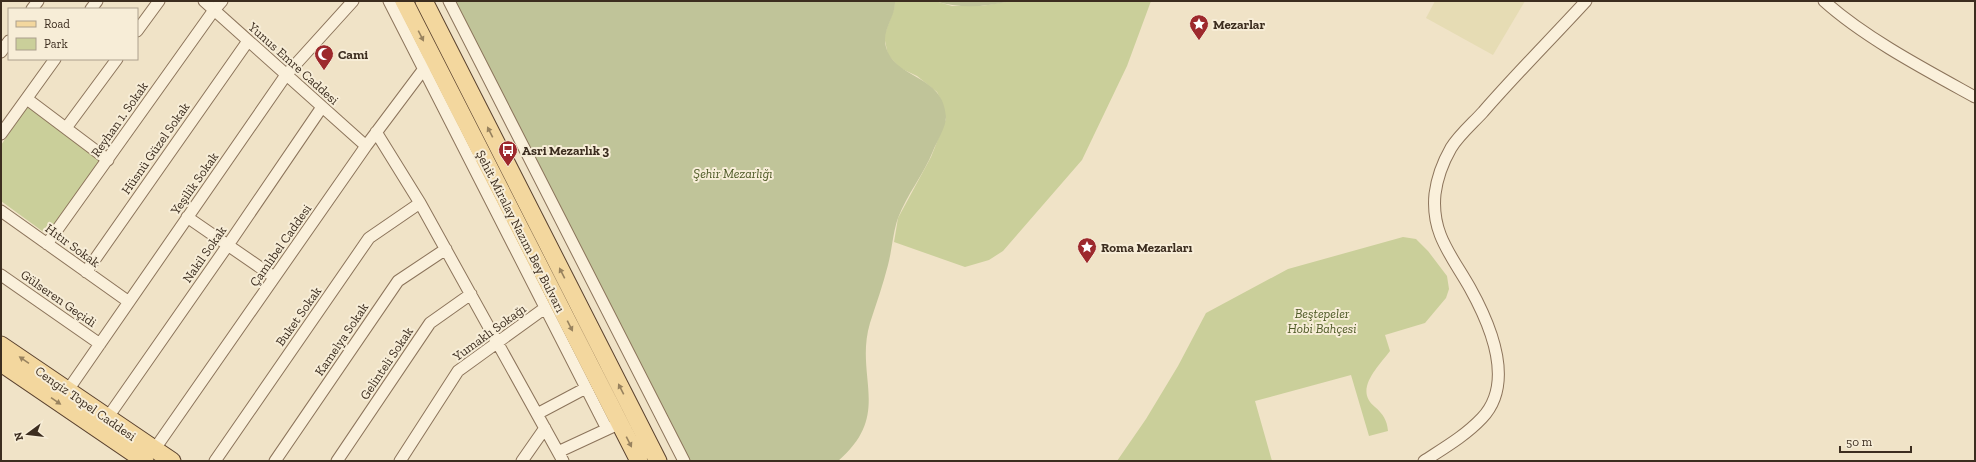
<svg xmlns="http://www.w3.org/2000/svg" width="1976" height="462" font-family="'Zilla Slab',serif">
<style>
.farmland{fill:#e6dcb4}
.green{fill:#cacf9a}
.cemetery{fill:#c0c499}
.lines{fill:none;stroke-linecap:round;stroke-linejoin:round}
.minor-casing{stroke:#8c745b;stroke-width:13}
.primary-casing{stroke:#5a422f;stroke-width:19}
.minor{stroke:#faf0db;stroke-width:11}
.primary{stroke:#f3d79e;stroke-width:17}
.oneway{fill:#98825e}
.labels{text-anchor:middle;stroke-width:4;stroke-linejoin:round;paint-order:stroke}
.poi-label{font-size:13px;font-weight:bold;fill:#3c2d1f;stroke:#f7edd7;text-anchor:start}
.street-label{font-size:13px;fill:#3c2d1f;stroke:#f7edd7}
.park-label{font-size:13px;font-style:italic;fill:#4d5925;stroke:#f7edd7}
</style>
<rect width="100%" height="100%" fill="#f0e3c7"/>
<!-- farmland -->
<path class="farmland" d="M1435,1H1525L1493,55L1426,18Z"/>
<!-- green -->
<path class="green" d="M895,1H935L952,6H982L1011,1H1151L1127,66L1082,160L1003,251L989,260L965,267L894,242L898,218L931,157L946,119L940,98L937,92L917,76L900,68L888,55L884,36L894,9Z
M28,106L103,160L49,236L1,201V145Z
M1403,237L1416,239L1428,251L1447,276L1449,289L1446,298L1425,323L1385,335L1390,351C1379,366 1353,390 1375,407C1383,414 1387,420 1388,431L1369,436L1351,375L1255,401L1272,461H1117L1146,419L1178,366L1206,313L1288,269Z"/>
<!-- cemetery -->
<path class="cemetery" d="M450,1H895C896,17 881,30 886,47C895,80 944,74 946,117C946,127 937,141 933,151C924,174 907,194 898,218C893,232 892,250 888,265C883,285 876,304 870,323C854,377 893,414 838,461H688Z
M935,1H1011C985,7 960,9 935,1Z"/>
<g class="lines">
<defs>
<path id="minor" d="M204,1L366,146
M389,1L607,429
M449,1L684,461
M1824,1C1865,38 1926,70 1975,97
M32,9L38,1
M91,9L97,1
M137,31L159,1
M1,52L9,41
M27,99L108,160
M66,128L117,59
M376,132L420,203L563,461
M1,134L55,59
M1,211L129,302
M187,217L274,277
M47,244L214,10L222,1
M86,272L248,41
M1,275L100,344
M68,390L286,75L353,1
M537,414L586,388
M108,417L228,245L322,107
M154,450L366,146L432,58
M558,452L614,426
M215,461L369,238L420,203
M275,461L398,281L446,249
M337,461L430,323L471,294
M400,461L458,371L545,308
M522,461L545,428
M1424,461C1444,448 1465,436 1482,418C1516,382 1490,324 1470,288C1452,256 1431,234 1435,194C1437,178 1443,162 1451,148C1459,135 1473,123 1483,112C1516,74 1552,38 1586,1"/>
<path id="primary" d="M404,1L639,461
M424,1L658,461
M1,345L172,461
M1,363L145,461"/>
</defs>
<!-- minor casing -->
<use href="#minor" class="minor-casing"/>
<!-- primary casing -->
<use href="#primary" class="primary-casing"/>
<!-- minor -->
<use href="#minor" class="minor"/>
<!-- primary -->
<use href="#primary" class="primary"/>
</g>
<!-- one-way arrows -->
<defs><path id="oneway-solid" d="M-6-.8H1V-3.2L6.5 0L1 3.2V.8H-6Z"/></defs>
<g class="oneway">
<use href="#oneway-solid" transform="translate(421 36) rotate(63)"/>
<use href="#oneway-solid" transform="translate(490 132) rotate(-117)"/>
<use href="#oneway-solid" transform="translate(562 273) rotate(-117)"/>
<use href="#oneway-solid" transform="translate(570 326) rotate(63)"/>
<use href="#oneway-solid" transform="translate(24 360) rotate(-146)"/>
<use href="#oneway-solid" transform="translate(621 389) rotate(-117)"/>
<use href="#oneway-solid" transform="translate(56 401) rotate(34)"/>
<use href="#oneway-solid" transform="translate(629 442) rotate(63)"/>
</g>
<!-- icons -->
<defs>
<symbol id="sight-pin" viewBox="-11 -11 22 30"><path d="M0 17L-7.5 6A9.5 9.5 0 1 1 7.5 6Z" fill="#9d292d" stroke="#f7edd7"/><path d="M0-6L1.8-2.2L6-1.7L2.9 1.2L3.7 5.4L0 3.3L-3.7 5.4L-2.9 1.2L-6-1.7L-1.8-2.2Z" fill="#fff"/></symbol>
<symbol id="mosque-pin" viewBox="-11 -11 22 30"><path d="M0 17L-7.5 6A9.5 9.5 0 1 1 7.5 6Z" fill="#9d292d" stroke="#f7edd7"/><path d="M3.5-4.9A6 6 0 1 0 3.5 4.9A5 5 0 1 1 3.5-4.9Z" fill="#fff"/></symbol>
<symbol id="bus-pin" viewBox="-11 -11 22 30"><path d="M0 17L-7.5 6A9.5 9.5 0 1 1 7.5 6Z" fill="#9d292d" stroke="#f7edd7"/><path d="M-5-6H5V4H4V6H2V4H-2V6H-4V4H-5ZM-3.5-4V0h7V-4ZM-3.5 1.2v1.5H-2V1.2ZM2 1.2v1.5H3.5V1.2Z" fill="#fff"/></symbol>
</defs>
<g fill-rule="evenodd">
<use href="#sight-pin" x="1188" y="13" width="22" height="30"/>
<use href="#mosque-pin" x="313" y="43" width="22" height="30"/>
<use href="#bus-pin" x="497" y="139" width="22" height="30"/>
<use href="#sight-pin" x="1076" y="236" width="22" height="30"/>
</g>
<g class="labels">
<!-- poi labels -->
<g class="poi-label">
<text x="1213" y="29">Mezarlar</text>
<text x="338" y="59">Cami</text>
<text x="522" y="155">Asri Mezarlık 3</text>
<text x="1101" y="252">Roma Mezarları</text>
</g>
<!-- street labels -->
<g class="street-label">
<text transform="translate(294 63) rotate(42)" y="5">Yunus Emre Caddesi</text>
<text transform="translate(119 119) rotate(-55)" y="5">Reyhan 1. Sokak</text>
<text transform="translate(155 148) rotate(-55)" y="5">Hüsnü Güzel Sokak</text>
<text transform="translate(194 183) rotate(-55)" y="5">Yeşilik Sokak</text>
<text transform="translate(521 231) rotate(63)" y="5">Şehit Miralay Nazım Bey Bulvarı</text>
<text transform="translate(73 245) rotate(36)" y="5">Hıtır Sokak</text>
<text transform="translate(280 245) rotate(-55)" y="5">Çamlıbel Caddesi</text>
<text transform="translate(204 254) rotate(-55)" y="5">Nakil Sokak</text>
<text transform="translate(59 298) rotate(35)" y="5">Gülseren Geçidi</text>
<text transform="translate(298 316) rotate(-55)" y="5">Buket Sokak</text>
<text transform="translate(489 332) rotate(-36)" y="5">Yumaklı Sokağı</text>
<text transform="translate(341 339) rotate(-56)" y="5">Kamelya Sokak</text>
<text transform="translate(386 363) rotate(-56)" y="5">Gelinteli Sokak</text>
<text transform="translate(86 403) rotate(35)" y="5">Cengiz Topel Caddesi</text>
</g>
<!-- park labels -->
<g class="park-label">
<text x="733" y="178">Şehir Mezarlığı</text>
<text x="1322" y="318">Beştepeler<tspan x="1322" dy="15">Hobi Bahçesi</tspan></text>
</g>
</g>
<!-- border -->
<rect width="1976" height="462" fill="none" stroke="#3c2d1f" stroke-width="4"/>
<!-- legend -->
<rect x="8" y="8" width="130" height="52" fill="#f7edd7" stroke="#aca08d"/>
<rect x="16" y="21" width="20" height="6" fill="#f3d79e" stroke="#aca08d"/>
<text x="44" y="28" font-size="12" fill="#3c2d1f">Road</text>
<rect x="16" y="38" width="20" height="12" fill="#cacf9a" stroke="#aca08d"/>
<text x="44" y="48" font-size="12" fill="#3c2d1f">Park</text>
<!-- north arrow -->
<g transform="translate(28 434) rotate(255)" stroke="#f7edd7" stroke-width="3" paint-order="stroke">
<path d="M0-3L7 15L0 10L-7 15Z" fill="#3c2d1f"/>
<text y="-6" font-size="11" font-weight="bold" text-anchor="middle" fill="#3c2d1f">N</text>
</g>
<!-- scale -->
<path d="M1840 446v6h71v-6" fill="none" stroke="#3c2d1f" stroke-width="2"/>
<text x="1846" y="446" font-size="12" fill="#3c2d1f" stroke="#f7edd7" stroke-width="3" paint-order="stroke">50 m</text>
</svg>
